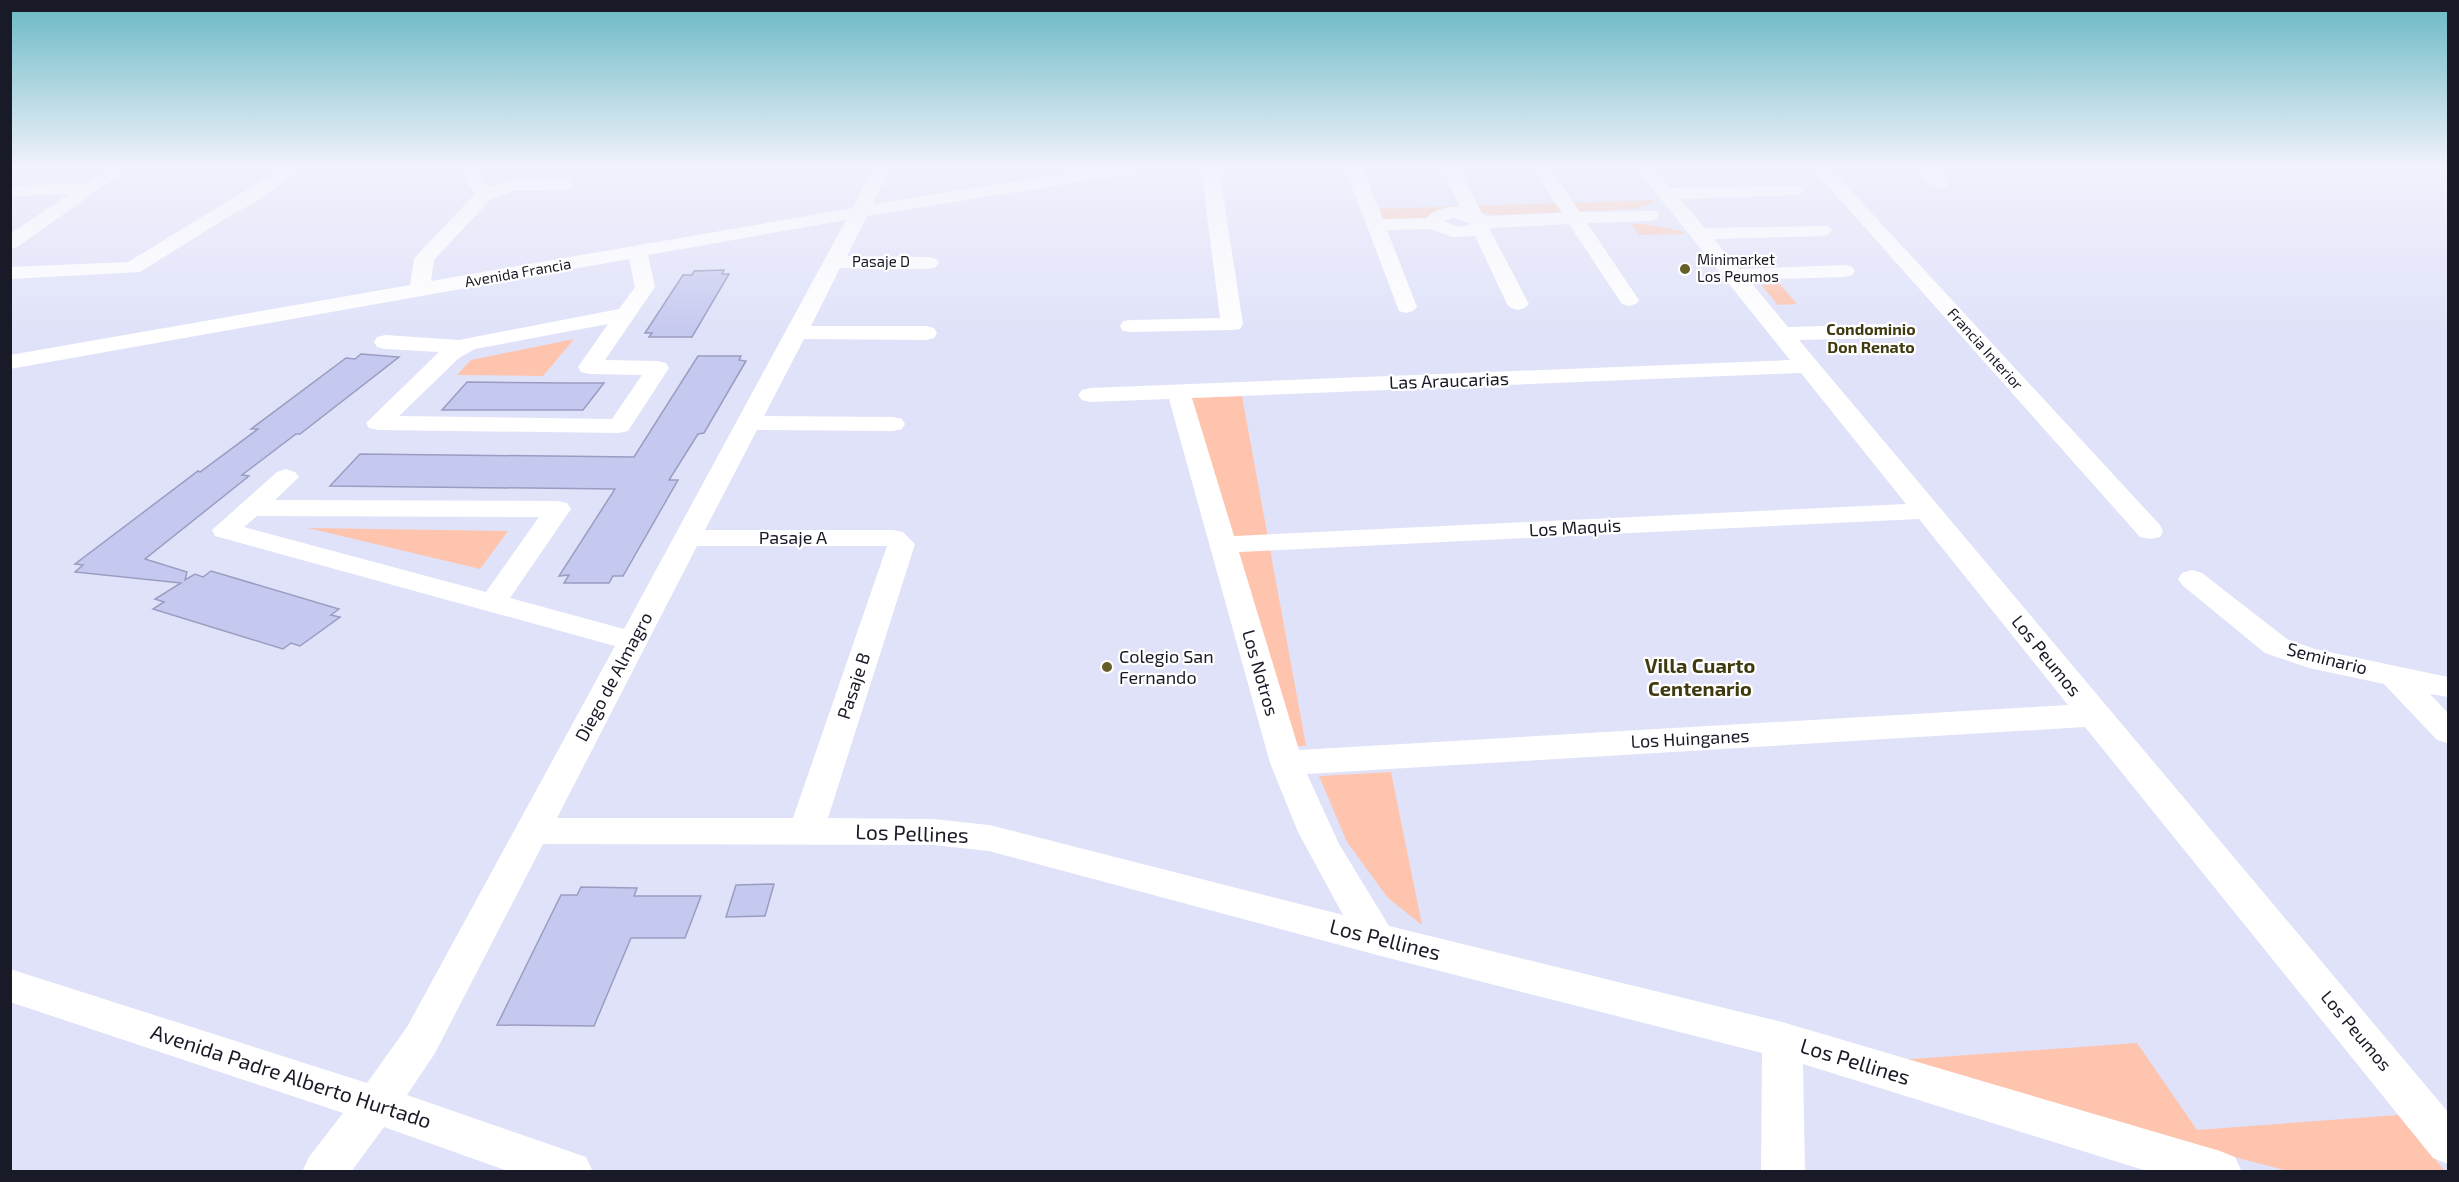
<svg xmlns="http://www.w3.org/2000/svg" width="2459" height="1182" font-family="'Exo 2',sans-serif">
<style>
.green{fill:#fec4ad}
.building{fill:#c6c9ef;stroke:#9a9dc1;stroke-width:1.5}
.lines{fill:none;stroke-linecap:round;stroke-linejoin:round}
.minor{fill:#fff;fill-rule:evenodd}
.poi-dot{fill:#655e2a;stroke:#fff;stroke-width:2}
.labels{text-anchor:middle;stroke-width:4.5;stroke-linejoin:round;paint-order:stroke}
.far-poi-label{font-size:15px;fill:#191a27;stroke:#fff;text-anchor:start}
.far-street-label{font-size:15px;fill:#191a27;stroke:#fff}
.far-neighbourhood-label{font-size:16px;font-weight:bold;fill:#403a10;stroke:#fff}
.street-label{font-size:18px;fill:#191a27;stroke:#fff}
.poi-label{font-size:18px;fill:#191a27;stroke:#fff;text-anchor:start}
.neighbourhood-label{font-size:20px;font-weight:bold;fill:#403a10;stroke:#fff}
.near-street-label{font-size:21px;fill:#191a27;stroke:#fff}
</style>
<rect width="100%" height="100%" fill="#e0e2f9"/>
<!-- green -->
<path class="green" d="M1651,200L1653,203L1636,209L1494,215L1479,211L1422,221L1382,222L1377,209Z
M1631,224H1645L1682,231L1684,234L1639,235Z
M1780,284L1797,304L1778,305L1761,285Z
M574,339L543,376L457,375L471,360Z
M1242,396L1306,746H1297L1190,398Z
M308,528L508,531L480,569Z
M1391,772L1422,925L1388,898L1347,842L1319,776Z
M2137,1043L2197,1130L2398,1115L2445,1171H2288L1870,1062Z"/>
<!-- building -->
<path class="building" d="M724,270L722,274H729L692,337H649L652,333H645L683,275H692L694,271Z
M361,354L399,357L300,434H296L242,475L249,476L145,559L187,572L185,580L195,574L203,577L211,571L339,609L331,615L340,617L300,646L291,643L283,649L153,609L164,602L155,599L181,583L75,572L83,565L75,564L198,471L200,472L258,429H251L346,358L355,359Z
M698,356H741L739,360L746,361L704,433L698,434L669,480H678L623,576H613L609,583H564L569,575L559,576L615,489L330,486L360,454L634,457Z
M467,382L567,383H604L583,410H442Z
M774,884L765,916L726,917L736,885Z
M581,887L637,888L634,896H701L685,938H631L594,1026L497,1025L561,895H577Z"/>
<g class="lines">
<!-- minor -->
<path class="minor" d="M109,168H129L17,247L10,249V234L69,194L10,196V186L86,183Z
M283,168H304L254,203L236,212L140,272L10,279V267L128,262Z
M461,168H480L478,171L488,187C514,178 545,175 571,181L574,185L571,189L565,190L514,191L491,199L434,260L431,281L853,208L872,168H890L873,204L1101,168H1142L1139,172L1133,173L867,216L847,256L929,257L936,259L939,263L936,267L929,269L840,268L811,326H926L934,328L937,333L934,338L926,340L804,339L764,416L893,417L902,419L905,424L902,429L893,431L757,430L705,530H893L903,532L915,544L828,818L933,819L989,825L1343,915L1298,832L1270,763L1169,399L1090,402L1082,400L1078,395L1082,390L1090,388L1790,360L1636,168H1654L1671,188L1801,186L1804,190L1801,194L1795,195L1680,199L1705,228L1829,226L1832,230L1829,234L1822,236L1714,239L1739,269L1845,265L1852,267L1855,271L1852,275L1845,277L1749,280L1788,327L1889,324L1897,326L1900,331L1897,336L1889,338L1799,340L2448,1112V1164L2433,1158L2085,727L1307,774L1339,844L1389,926L1782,1022L2220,1151L2235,1157L2242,1172H2150L1803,1064L1805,1172H1761L1762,1053L1377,955L989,851L933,845L543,844L435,1053L407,1095L586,1157L593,1172H511L384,1127L351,1172H302L309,1157L343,1113L10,1002V969L367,1083L407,1027L615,646L215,536L212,530L277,472L286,469L295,472L299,477L275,500L558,501L567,503L571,509L510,598L624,629L846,220L648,255L655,287L605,360L658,361L666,363L669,368L628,431L619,433L378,430L369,428L366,423L439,352L385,349L377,347L374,342L377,337L385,335L459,340L619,309L635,287L629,259L10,369V355L410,285L414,259L417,255L475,194L459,170ZM608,324L578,367L581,372L589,374L642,375L612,419L399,416L459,358L475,349ZM1801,373L1906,504L1234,536L1192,398ZM257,516L539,517L486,592L244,527ZM1919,519L2068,705L1299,750L1239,552ZM697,546H887L793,818H557Z
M1201,168H1219L1243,324L1240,329L1232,330L1131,332L1123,331L1120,326L1123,321L1131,320L1220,318Z
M1345,168H1363L1383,219L1426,218C1435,209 1448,206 1460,207L1441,168H1459L1482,214L1487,216L1562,213L1532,168H1550L1580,212L1657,211L1659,215L1657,219L1650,221L1587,223L1639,300L1636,304L1629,306L1622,304L1569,224L1489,228L1529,304L1525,308L1518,310L1511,308L1507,304L1475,236L1452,237L1431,229L1387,230L1417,307L1413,311L1406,313L1399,311ZM1453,218L1472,224L1458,227L1444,221Z
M1812,168H1830L2160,525L2163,531L2160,537L2150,539L2140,537Z
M1916,168H1935L1949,183L1946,187C1933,190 1924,178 1916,168Z
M2192,570L2202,573L2287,639L2315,649L2448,677V697L2430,694L2448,713V743L2437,740L2384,684L2309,668L2265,653L2182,585L2178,579L2182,573Z"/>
</g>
<!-- sky -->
<linearGradient id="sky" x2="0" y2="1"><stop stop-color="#68b8c4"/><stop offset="0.5" stop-color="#f1f2fc"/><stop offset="1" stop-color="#f1f2fc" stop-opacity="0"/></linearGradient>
<rect width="2459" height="333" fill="url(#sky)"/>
<!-- markers -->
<g class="poi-dot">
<circle cx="1685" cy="269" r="6"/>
<circle cx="1107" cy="667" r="6"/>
</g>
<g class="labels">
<!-- far-poi labels -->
<g class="far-poi-label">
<text x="1697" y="265">Minimarket<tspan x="1697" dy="17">Los Peumos</tspan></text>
</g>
<!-- far-street labels -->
<g class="far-street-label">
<text x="881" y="267">Pasaje D</text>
<text transform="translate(518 273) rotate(-10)" y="5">Avenida Francia</text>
<text transform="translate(1985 349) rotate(48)" y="5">Francia Interior</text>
</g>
<!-- far-neighbourhood labels -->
<g class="far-neighbourhood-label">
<text x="1871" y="335">Condominio<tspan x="1871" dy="18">Don Renato</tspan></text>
</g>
<!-- street labels -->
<g class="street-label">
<text transform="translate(1449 381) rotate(-2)" y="6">Las Araucarias</text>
<text transform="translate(1575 528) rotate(-3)" y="6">Los Maquis</text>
<text x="793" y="544">Pasaje A</text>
<text transform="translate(2046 656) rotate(51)" y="6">Los Peumos</text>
<text transform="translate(2327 659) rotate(14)" y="6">Seminario</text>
<text transform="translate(1260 673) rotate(74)" y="6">Los Notros</text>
<text transform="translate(614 677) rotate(-62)" y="6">Diego de Almagro</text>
<text transform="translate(854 686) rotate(-72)" y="6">Pasaje B</text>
<text transform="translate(1690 739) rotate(-3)" y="6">Los Huinganes</text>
<text transform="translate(2356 1031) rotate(50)" y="6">Los Peumos</text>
</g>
<!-- poi labels -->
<g class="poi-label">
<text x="1119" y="663">Colegio San<tspan x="1119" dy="21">Fernando</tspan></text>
</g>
<!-- neighbourhood labels -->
<g class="neighbourhood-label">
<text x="1700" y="673">Villa Cuarto<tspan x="1700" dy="23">Centenario</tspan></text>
</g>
<!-- near-street labels -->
<g class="near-street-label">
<text transform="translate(912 834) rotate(2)" y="7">Los Pellines</text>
<text transform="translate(1385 940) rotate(14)" y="7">Los Pellines</text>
<text transform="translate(1855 1062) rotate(17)" y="7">Los Pellines</text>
<text transform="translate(291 1077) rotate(18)" y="7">Avenida Padre Alberto Hurtado</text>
</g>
</g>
<!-- border -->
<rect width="2459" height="1182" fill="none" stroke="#191a27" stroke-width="24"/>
</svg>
